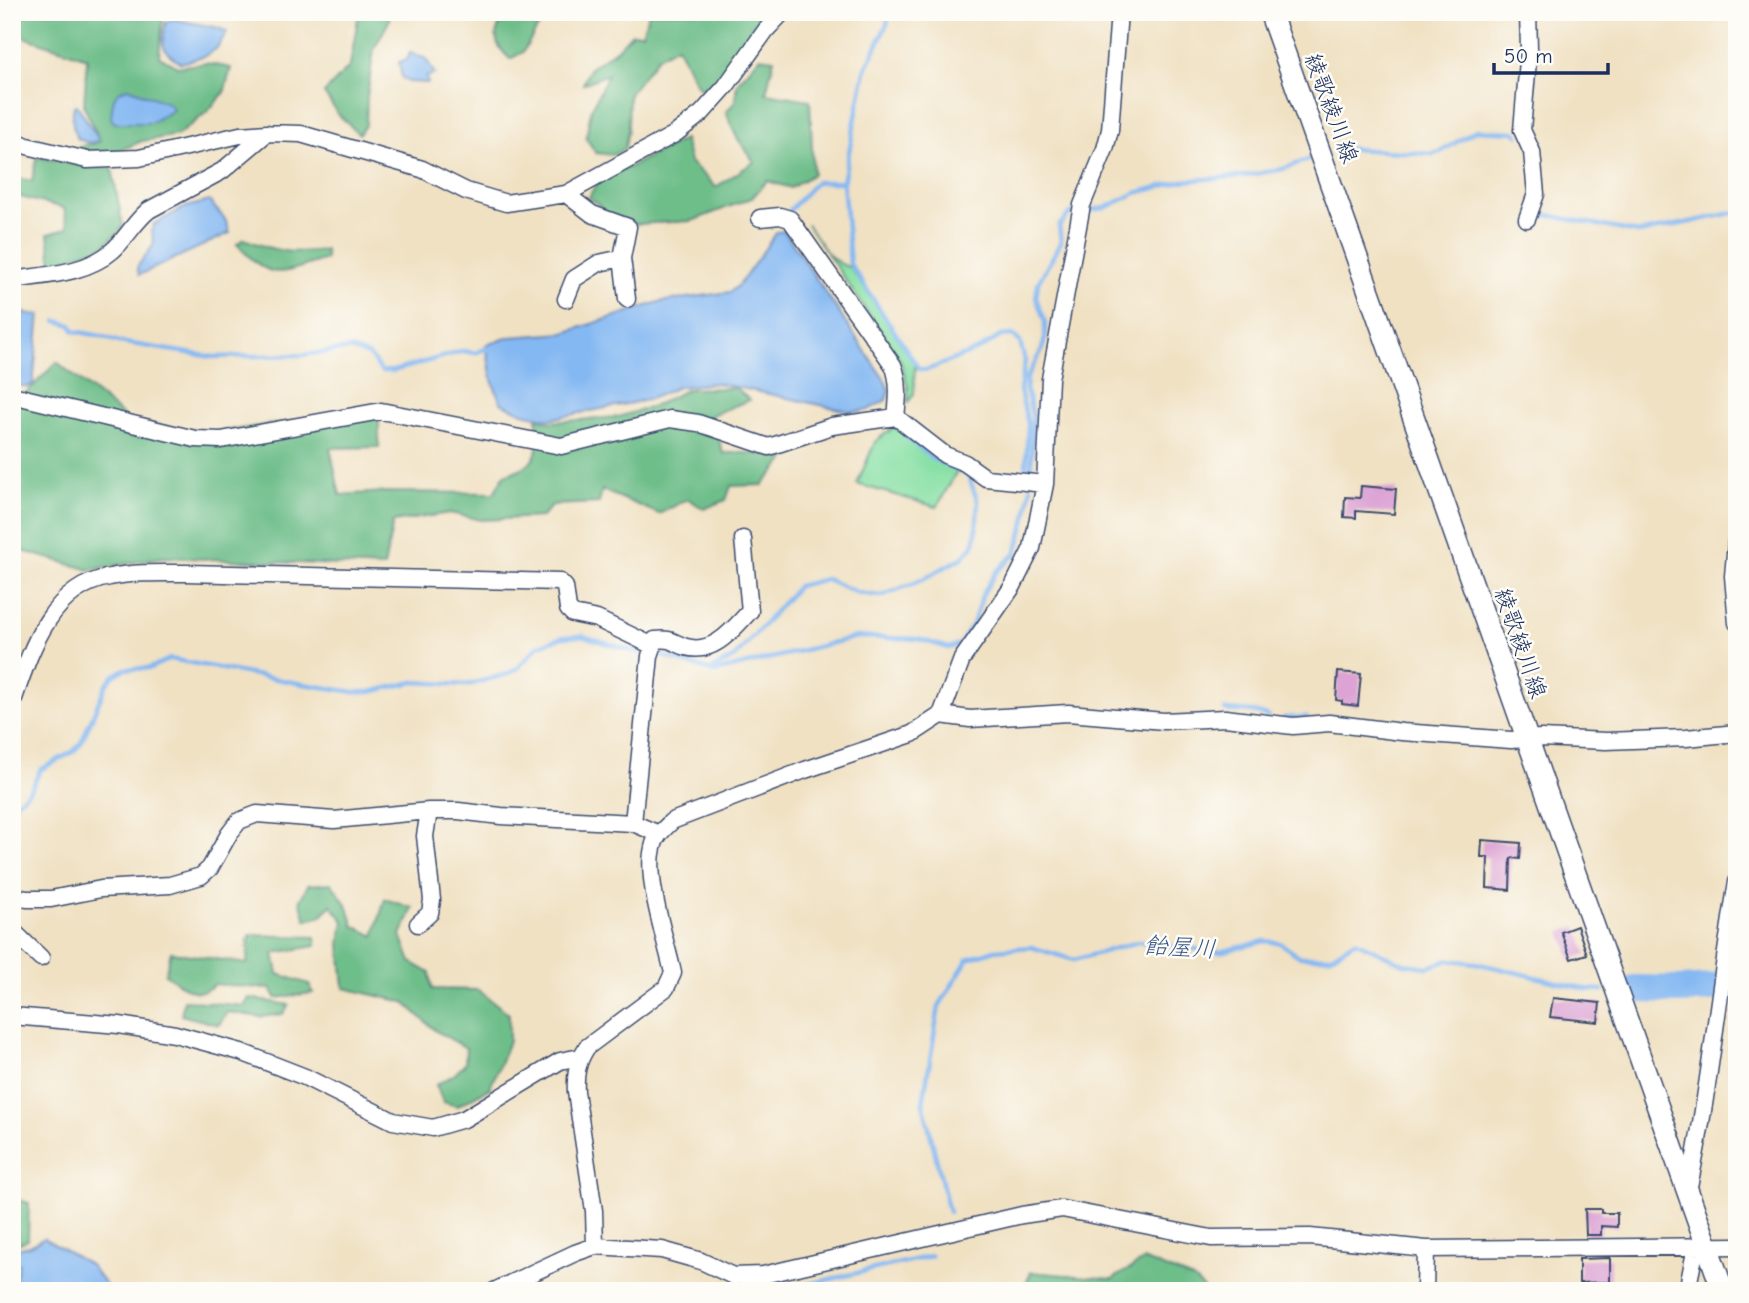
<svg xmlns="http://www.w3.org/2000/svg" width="1749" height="1303" font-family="'Comic Neue','Klee One',sans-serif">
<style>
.green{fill:#88e0a5;stroke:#528882;stroke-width:2}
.forest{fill:#6ebe8a;stroke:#447674;stroke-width:2}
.water{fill:#84b8f2;stroke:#5074a8;stroke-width:2}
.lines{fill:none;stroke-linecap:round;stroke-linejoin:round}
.stream{stroke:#84b8f2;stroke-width:4.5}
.river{stroke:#84b8f2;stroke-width:28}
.building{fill:#dca3d4}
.minor-casing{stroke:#3b4a6d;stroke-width:19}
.major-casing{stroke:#3b4a6d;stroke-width:24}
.minor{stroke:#fff;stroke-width:16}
.major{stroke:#fff;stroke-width:21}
.labels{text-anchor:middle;stroke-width:5;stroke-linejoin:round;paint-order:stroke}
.street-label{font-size:23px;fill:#1b2f5e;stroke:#fdfcf7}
.water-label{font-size:24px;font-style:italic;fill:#3a588a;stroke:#fdfcf7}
</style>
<rect width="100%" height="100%" fill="#fdfcf7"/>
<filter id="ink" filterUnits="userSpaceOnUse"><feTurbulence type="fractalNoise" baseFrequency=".0143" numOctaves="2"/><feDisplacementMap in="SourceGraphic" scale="14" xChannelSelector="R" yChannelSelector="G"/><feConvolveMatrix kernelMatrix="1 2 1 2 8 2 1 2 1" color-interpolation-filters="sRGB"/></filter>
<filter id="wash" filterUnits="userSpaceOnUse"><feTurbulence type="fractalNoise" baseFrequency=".00686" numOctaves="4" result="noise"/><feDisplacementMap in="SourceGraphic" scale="28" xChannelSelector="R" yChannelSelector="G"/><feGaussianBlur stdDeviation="1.57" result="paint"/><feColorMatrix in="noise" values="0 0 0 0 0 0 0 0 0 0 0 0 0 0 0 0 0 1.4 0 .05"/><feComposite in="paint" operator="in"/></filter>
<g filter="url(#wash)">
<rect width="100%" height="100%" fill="#f0e1c3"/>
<!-- green -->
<path class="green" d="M807,224C818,239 830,264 850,267L915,362L914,394L908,403V387L900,360Z
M894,427L905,431L935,459L959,467L937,507L857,484L875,442Z"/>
<!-- forest -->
<path class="forest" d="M12,12H171L163,19L159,56L178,67L206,63L231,68L224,93L207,112L178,135L142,141L116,152H77L78,148C85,143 92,146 100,141L84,106L87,58L12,33Z
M359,12H391L388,23L374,49L367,97L366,124L359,134L338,114L324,93L350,66Z
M505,12H547L523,52L510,59C491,42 494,34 505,12Z
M649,12H768L753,26L717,83L700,89C690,76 686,60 677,46L658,57L629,94L628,129L625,148L613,155L596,153L586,138L591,110L608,74L583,84L589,69L617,49L632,33H642Z
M760,57L774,59L766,93L810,100L813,174L791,188L767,181L752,198L692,221L636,224L608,213L589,197L596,184L684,139L690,162L716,187L754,162L736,136L726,112L735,102L737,83Z
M37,157L83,166L112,168L123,227L104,246L52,264L48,234L68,228L64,208L12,195V177L32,181Z
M244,239C277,252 290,254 325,250L326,259C281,273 272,284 237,244Z
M57,362L130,421L208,433L311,419L379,417V447L330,448L340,495L384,492L494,493L504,475C543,463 537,455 537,418L551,422L618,417L654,406L688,389L735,388L750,400L711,415L723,453H748L787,457L763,485L731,486L726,500L704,509L688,499L659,514L602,490L599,503L552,505L542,517L481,520L450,513L393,522L384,567L163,557L90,570L12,548V400L18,401Z
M331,883L347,905L354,926L374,936L385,899L413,908L401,935L411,962L430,973L432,989L478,990L509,1014V1041L490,1088L457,1106L443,1102L436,1085L455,1074L465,1064L466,1048L436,1031L404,1002L344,988L340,943L344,921L331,905L321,916L306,920L300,900L308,885Z
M249,935L315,937L316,946L274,953L278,974L309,984L313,993L276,998L271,989L215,984C195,1001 184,986 165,974L171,952L247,964Z
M249,998L289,1005L283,1014L260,1017L227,1012L219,1025L181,1015L184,1000L244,1006Z
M12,1198L29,1203L28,1240L12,1246Z
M1145,1260L1193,1279L1206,1291H1023L1031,1272L1112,1279Z"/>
<!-- water -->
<path class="water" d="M173,19L219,28L227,32L216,49L204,56L181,63C159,49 162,46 166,22Z
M410,52L426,59L435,74L426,77L428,83L409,82L402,78L399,62L408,59Z
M128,88L168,103L173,110L150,123H115L111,119C113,103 111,92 128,88Z
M77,105L99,140C91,145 85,142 77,138C72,127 71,118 74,106Z
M209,201L225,219L230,233L139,275L137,267L154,244L152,232L154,224L186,207Z
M784,231L884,379L889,390L886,400L868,410L853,412L717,383L678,387L647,400L550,419L523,413L501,403L492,380L486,345L510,337L564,333L659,302L730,292L739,285L777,232Z
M12,312L40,315L33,384L27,387L12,384Z
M44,1238L90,1265L110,1291H13L19,1264L12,1261V1250L29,1246Z"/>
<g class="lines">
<!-- stream -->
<path class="stream" d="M885,12L888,22L865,71L843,182L850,264L919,369L927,370L980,349L1001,336L1013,335L1020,342L1025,361L1020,390L1028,424L1026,467
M1337,148L1433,154L1442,151L1476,130L1514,132L1518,135
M790,210L816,182H843
M1084,211L1105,208L1136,193L1182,181L1244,176L1283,169L1310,159
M1533,212L1639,233L1737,212
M57,321L71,325L74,331L101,336L119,342L213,357L302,355L350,349L369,355L381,371H393L463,351L475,353L485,349L491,350
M1031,478L1033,416L1026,389L1027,377L1042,350L1045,338V321L1036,298L1038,283L1061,242L1059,226L1069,214L1076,211
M711,670L735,657L798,586L826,579L858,593L881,596L917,582L962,558L973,546L976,535L978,502L968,475L933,459L905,436
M1225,710L1253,712L1268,716
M1340,717L1373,721
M1284,718L1307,717
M12,804C29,795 33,787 40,770L74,751L81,743L106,685L113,676L125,669L150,668L170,659L303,684L354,692H370L414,682L467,685L508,674L518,668L538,646L563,637L582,636L640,653L663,656L715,672L857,637L918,639L949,648L960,644L973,624L983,593L996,572L1016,553L1026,518L1031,487
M949,1212L923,1103L939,1006L968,959L995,950L1031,947L1074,960L1138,942L1220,952L1265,941L1280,943L1300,957H1330L1355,941L1404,964L1428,967L1449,960L1476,963L1586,989L1602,990
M779,1291L931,1256"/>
<!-- river -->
<path class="river" d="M1636,989L1682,990L1737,986"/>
</g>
<g id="blocks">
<!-- building -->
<path class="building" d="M1361,486L1396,489L1394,514L1356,511V518L1344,517L1345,497L1360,498Z
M1338,672L1361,674L1358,706L1342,704V701L1336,700Z
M1482,840L1521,843L1520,859L1511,858L1510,890L1487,888L1488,857H1481Z
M1577,926L1587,954L1571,959L1561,932Z
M1553,998L1600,1003L1598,1022L1550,1017Z
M1585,1209H1601V1213H1617V1227L1601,1226V1235H1586Z
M1610,1258V1282L1579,1283V1259Z"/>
</g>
</g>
<g filter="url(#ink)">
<use href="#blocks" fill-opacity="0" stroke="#3b4a6d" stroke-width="2"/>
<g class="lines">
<defs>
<path id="minor" d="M12,139L27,146L87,160L139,158L240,135L267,133L301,134L422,169L466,191L506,203L566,194L675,134L702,113L726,86L766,30L783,12
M566,194L592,214L628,227L622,258L627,299
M760,218L780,216L790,219L893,365C900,381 898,400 896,417
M1527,219L1536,194L1532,152L1522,130L1529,49L1528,12
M12,280C45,275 86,274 112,251C126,239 134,222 149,210L222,171L267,133
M566,299L574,279L599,263L622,258
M12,395L195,439L221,440L381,411L561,446L670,419L698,423L769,447L832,426L896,417L945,455L965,463L986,478L1045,484
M1737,532L1733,576L1737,623
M12,704C30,653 49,587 110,577C135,572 161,573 186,573L560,582L565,587L568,609L573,614L597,619L653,646
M941,715L970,719L1068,713L1164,721L1225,718L1293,726L1329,723L1402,732L1511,740L1541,738L1606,741L1686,738L1737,733
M633,823L650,656L655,640C673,638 671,642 686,647C714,655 733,629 750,611L743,539
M12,896L27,899H51L101,889L170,885L201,876L210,868L229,834L239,821L257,814L334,820L429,811H458L501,816L633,823L659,834
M418,924L430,913L432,900L425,836L429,811
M12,930L41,958
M12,1016L119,1025L175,1034L241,1052L305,1077L393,1121L433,1128L464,1119L560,1061L580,1057
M1688,1191C1710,1089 1719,985 1737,882
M595,1246L594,1211L576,1092C575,1075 577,1062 587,1047L666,988L673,973C666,940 645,879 653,848C655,836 664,829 672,821L805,770L912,734L941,715L962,659L1013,586L1032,548L1045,484L1050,379L1082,205L1105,149L1110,130L1119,12
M494,1291L575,1253L595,1246L662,1250L701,1261L733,1276L763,1275L1022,1215L1062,1209L1211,1238L1310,1237L1426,1249L1737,1246
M1425,1291L1426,1249
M1687,1291L1696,1247"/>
<path id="major" d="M1270,12L1723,1291"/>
</defs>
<!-- minor casing -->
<use href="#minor" class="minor-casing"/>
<!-- major casing -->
<use href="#major" class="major-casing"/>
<!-- minor -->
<use href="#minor" class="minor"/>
<!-- major -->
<use href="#major" class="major"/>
</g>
</g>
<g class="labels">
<!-- street labels -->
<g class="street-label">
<text transform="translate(1332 108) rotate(70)" y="8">綾歌綾川線</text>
<text transform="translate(1521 643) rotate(71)" y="8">綾歌綾川線</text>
</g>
<!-- water labels -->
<g class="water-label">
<text transform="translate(1180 947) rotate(4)" y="8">飴屋川</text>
</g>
</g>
<!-- margin -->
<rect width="1749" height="1303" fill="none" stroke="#fdfcf7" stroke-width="42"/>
<!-- scale -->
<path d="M1494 63v10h114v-10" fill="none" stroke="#1b2f5e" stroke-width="3.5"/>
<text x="1504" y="63" font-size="21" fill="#1b2f5e" stroke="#fdfcf7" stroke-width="5" paint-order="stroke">50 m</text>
</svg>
